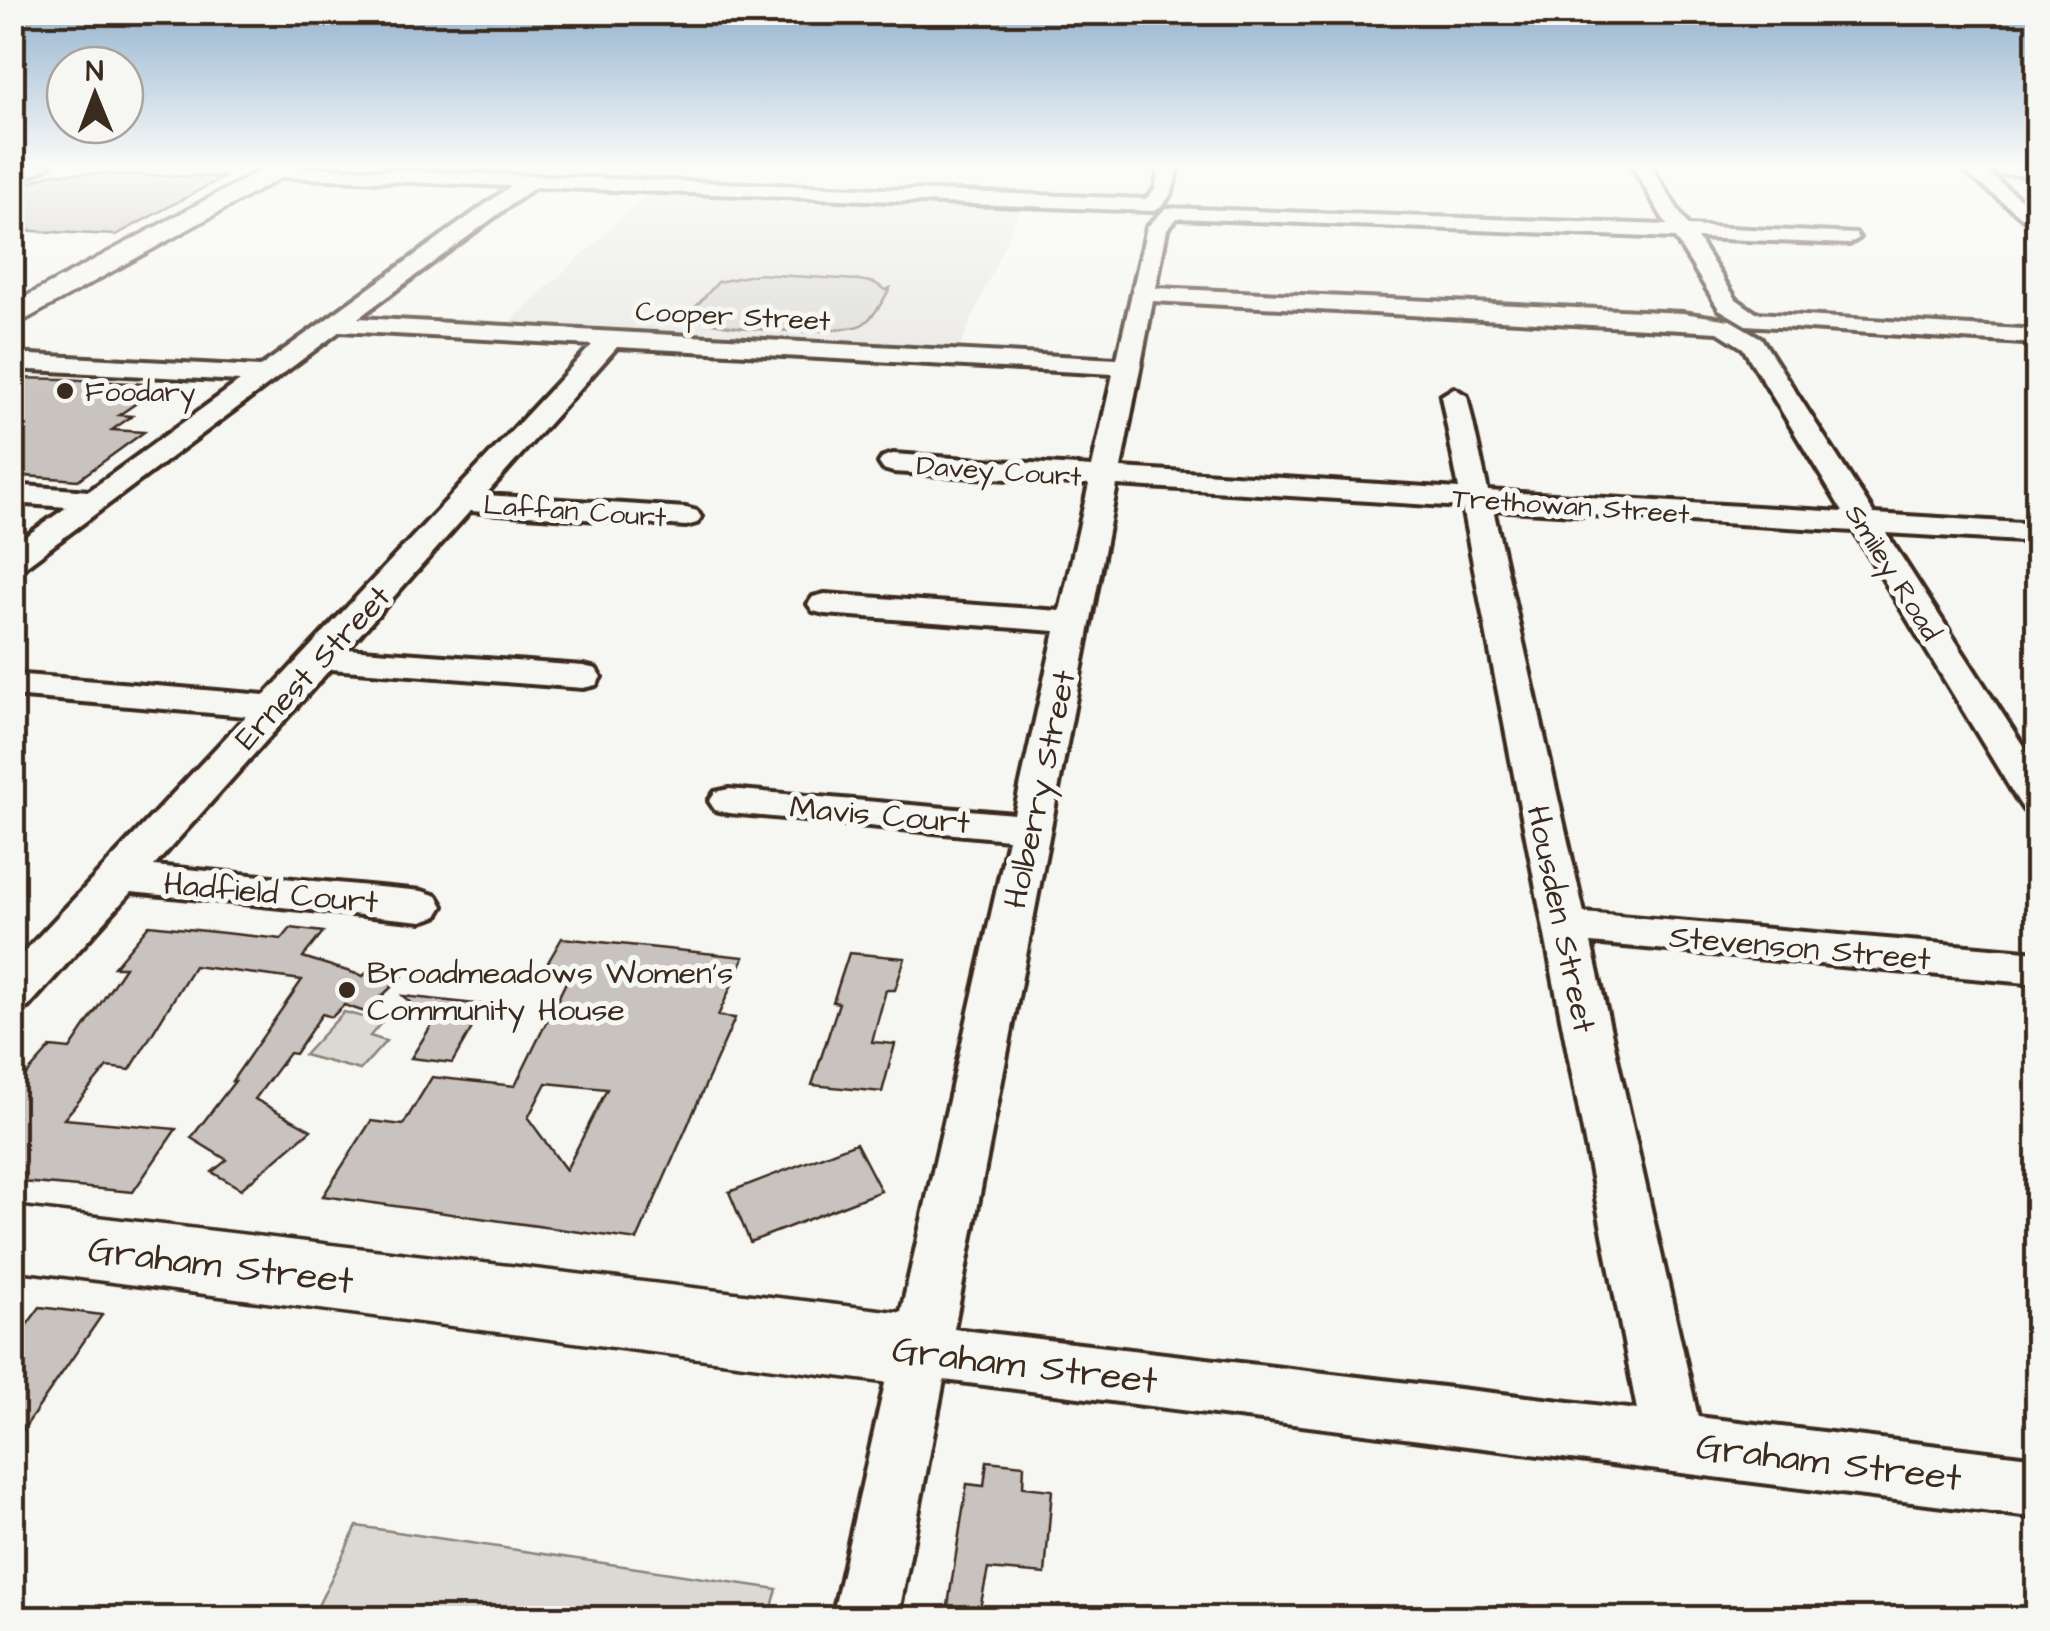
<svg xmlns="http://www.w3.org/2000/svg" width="2050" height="1631" font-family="'Architects Daughter',sans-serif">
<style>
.built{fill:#e8e7e2}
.green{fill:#dad9d3;stroke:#8a8278;stroke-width:2.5}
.building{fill:#c8c3be;stroke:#3b2a1e;stroke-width:2.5;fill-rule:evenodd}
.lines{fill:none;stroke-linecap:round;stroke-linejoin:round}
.street-casing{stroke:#3b2a1e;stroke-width:8}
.secondary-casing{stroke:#3b2a1e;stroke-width:7}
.primary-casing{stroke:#3b2a1e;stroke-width:7}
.street{fill:#f6f6f2;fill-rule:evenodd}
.secondary{fill:#f6f6f2;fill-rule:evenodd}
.primary{fill:#f6f6f2;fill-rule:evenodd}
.poi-dot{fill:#3b2a1e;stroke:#f6f6f2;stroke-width:4}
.labels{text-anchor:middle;stroke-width:10;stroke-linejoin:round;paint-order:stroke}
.far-street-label{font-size:28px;fill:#3b2a1e;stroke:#f6f6f2}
.far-poi-label{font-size:28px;fill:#3b2a1e;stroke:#f6f6f2;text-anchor:start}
.street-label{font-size:32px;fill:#3b2a1e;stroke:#f6f6f2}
.poi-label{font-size:32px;fill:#3b2a1e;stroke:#f6f6f2;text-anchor:start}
.near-street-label{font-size:38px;fill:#3b2a1e;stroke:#f6f6f2}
</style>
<rect width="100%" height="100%" fill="#f6f6f2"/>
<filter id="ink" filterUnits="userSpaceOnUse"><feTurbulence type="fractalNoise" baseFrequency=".01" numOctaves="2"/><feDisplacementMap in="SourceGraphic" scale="20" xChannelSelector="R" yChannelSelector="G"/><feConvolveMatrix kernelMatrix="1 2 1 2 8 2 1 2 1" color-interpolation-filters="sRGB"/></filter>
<g filter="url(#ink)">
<!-- built -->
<path class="built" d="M649,193L947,205L1020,209L959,348L506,325Z"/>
<!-- green -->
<path class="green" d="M758,274L859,280L875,283L885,290L890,288C883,301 875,316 863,324C840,337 716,330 694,317L692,311L718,282Z
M344,1012L382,1022L370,1036L386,1041L360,1070L304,1055Z
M357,1526L777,1589L769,1618H312Z"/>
<!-- building -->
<path class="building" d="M54,173L224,177L116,235L12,230V190Z
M12,378L64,379L163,385L119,415L132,416L112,430L144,432L78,480L12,475Z
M149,925L282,939L291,928L323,932L303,957L363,976L373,967L402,977L365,1012L344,1005L332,1017L322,1014L295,1054L289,1053L255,1099L311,1130L241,1189L212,1172L227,1160L191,1138L235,1081H232L302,980L194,966L130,1070L107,1067L64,1119L176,1129L133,1192L12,1181V1091L51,1047L70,1049L125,967H114Z
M562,938L744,957L718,1016L735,1018L637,1240L323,1196L371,1121L403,1125L432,1077L515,1086L570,974L543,971ZM546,1083L607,1089L566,1170L528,1118Z
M849,953L905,958L895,990H886L872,1042L895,1044L882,1092L812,1085L839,1003L833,1002Z
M403,996L485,1005L452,1063L411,1058L433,1023Z
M856,1143L881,1191L750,1242L729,1192Z
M40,1307L102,1315L12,1446V1345Z
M987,1461L1024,1465L1023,1487L1052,1490L1045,1574L988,1569L978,1618H946L967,1484L984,1486Z"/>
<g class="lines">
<defs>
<path id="street" d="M25,166H50L12,185V172Z
M276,166L1146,199L1155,189L1160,166H1178C1175,185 1171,205 1151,211L535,187L358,318L1117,359L1147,227L1166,208L1667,225L1632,166H1651L1688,226L1856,234L1859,238L1849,244L1697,238L1736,299L1756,313L2038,330V344L1746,325L1719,309L1675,238L1177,218L1167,229L1156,288L1683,313L1730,320L1761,338L1874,514L2038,524V542L1886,533L2038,769V813L2024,810L2018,801L1854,531L1493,509L1584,913L2038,952V984L1591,943L1698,1417L2038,1458V1518L944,1380L898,1618H832L1008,839L729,813L715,810L709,801L715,792L729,789L1014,814L1055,631L825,614L813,611L808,604L813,597L825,594L1060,611L1089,484L893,472L883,469L879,463L883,457L893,454L1092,467L1113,374L617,347L485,495L686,508L697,511L701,517L697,523L686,526L470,511L347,649L583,666L596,669L601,677L596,685L583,688L330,669L154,866L422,891L437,896L443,906L437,916L422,921L131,892L28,1007L12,1011V965L246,716L12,696V674L265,695L592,345L340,331L23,568L12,570V546L67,507L12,503V485L89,491L240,381L12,369V354L260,367L511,186L280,177L271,171ZM1153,301L1718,332L1743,348L1843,512L1488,491L1467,396L1454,388L1441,396L1459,489L1121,468ZM1117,485L1462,507L1637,1410L954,1329Z
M1958,166H1979L2038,213V230Z"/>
<path id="secondary" d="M269,166H302L12,327V304Z
M12,1207L921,1315L949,1326L961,1351L949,1376L921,1387L12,1269Z"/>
<path id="primary" d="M1985,166H2038V176L1998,174Z"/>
</defs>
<!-- street casing -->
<use href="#street" class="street-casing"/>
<!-- secondary casing -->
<use href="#secondary" class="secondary-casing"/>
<!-- primary casing -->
<use href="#primary" class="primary-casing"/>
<!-- street -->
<use href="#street" class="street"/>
<!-- secondary -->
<use href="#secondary" class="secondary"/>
<!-- primary -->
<use href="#primary" class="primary"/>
</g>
</g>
<!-- sky -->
<linearGradient id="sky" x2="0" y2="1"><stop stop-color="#94b2cf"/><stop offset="0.42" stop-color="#fbfbf9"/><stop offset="1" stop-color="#fbfbf9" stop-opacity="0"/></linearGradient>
<rect width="2050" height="395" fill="url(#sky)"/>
<!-- markers -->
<g class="poi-dot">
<circle cx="65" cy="391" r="10"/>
<circle cx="347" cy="990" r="10"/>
</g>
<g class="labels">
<!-- far-street labels -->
<g class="far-street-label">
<text transform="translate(733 315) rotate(3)" y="10">Cooper Street</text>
<text transform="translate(999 470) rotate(4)" y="10">Davey Court</text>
<text transform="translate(1571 505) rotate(4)" y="10">Trethowan Street</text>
<text transform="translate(575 510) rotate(4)" y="10">Laffan Court</text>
<text transform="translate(1894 572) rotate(58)" y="10">Smiley Road</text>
</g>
<!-- far-poi labels -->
<g class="far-poi-label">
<text x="85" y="401">Foodary</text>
</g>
<!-- street labels -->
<g class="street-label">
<text transform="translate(312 667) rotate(-47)" y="11">Ernest Street</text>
<text transform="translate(1039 789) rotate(-78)" y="11">Holberry Street</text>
<text transform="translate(880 814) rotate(5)" y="11">Mavis Court</text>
<text transform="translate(271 892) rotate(5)" y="11">Hadfield Court</text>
<text transform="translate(1562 919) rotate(78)" y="11">Housden Street</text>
<text transform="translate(1800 947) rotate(5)" y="11">Stevenson Street</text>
</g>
<!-- poi labels -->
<g class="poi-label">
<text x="367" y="983">Broadmeadows Women's<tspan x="367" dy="37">Community House</tspan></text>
</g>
<!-- near-street labels -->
<g class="near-street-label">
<text transform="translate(221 1264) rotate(7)" y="13">Graham Street</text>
<text transform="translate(1025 1364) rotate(7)" y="13">Graham Street</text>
<text transform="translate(1829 1461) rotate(7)" y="13">Graham Street</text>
</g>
</g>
<!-- margin -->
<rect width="2050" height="1631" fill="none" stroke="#f6f6f2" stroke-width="50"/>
<rect x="25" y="25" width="2000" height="1581" fill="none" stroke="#3b2a1e" stroke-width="4" filter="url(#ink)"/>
<!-- north arrow -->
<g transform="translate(95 95) rotate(359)"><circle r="48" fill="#f6f6f2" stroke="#aba49d" stroke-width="2.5"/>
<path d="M0-8L18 38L0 25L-18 38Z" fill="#3b2a1e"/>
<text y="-15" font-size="28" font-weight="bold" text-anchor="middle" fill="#3b2a1e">N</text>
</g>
</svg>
